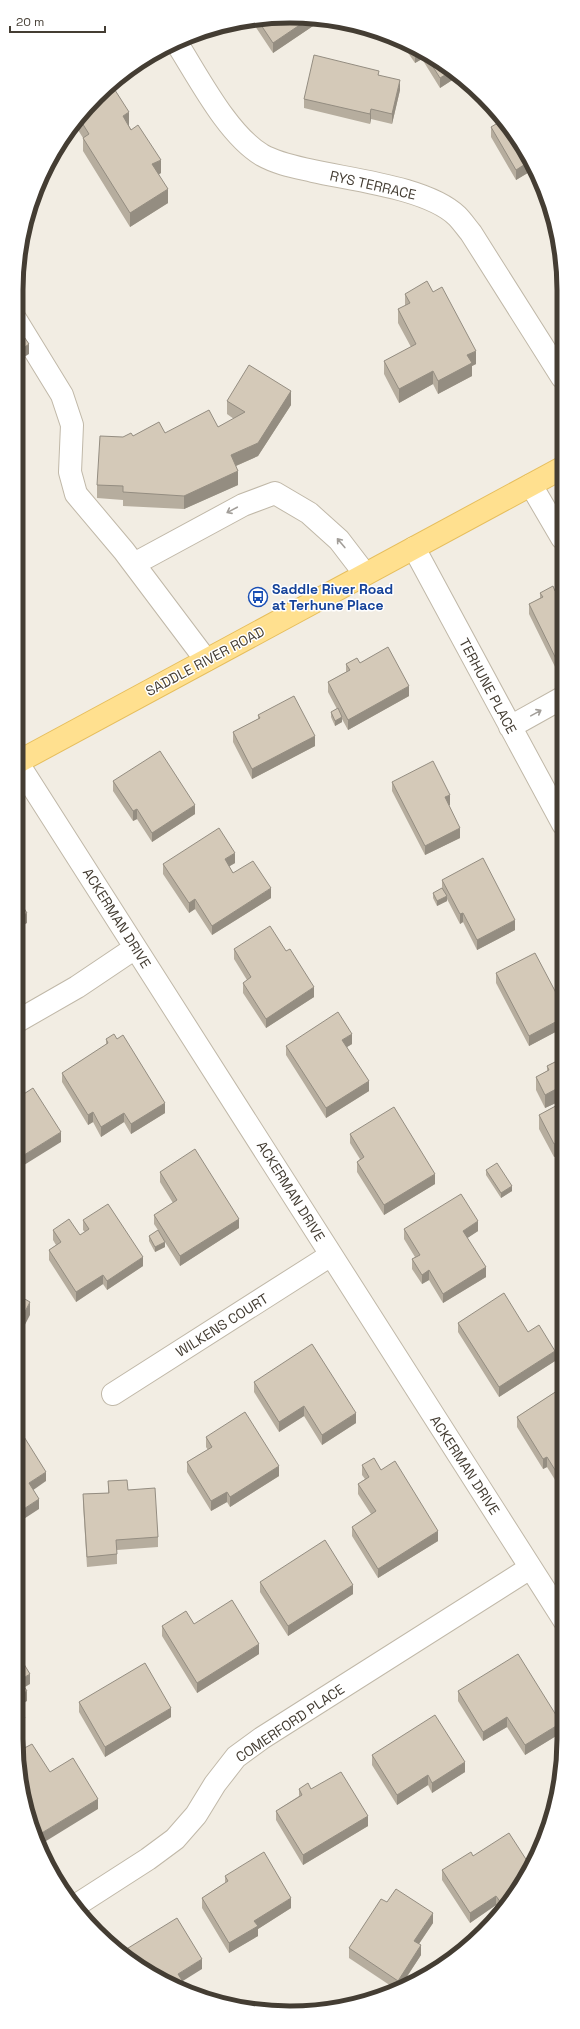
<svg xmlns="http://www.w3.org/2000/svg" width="580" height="2029" font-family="'Space Grotesk',sans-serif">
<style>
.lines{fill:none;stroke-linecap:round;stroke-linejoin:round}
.minor-casing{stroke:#c0b8a8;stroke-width:24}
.major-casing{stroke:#e6be5d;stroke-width:24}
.minor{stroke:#fff;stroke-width:22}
.major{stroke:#ffe08f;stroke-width:22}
.wall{fill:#b6ad9e}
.shaded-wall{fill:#948d81}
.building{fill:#d4c9b8;stroke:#948d81}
.oneway{stroke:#a29e99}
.labels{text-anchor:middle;stroke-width:3;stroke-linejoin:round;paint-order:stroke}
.street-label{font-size:14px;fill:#443d33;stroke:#fff}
.transit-label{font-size:14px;font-weight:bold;fill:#164399;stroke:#fff;text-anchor:start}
.rim{fill:none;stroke:#443d33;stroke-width:5}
</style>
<rect width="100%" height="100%" fill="#f2ede3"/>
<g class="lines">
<defs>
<path id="minor" d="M176,42C198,76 227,134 262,155C278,164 296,167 313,171C353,180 428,188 457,216C462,221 466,227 471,233L562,377
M16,320L62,395L72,425L70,472L76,494L124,551L206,660
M531,485L562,538
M414,548L563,824
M134,564L243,505L275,493L309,513L339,540L365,574
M510,727L562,698
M17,762L564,1620
M16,1022L77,987L135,948
M113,1394L331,1255
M75,1906L148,1859L175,1839L196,1815L215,1784L236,1757L262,1738L530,1568"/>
<path id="major" d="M16,763L562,468"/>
</defs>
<!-- minor casing -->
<use href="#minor" class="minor-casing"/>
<!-- major casing -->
<use href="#major" class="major-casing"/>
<!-- minor -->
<use href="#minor" class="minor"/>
<!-- major -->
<use href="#major" class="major"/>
</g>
<!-- wall -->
<path class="wall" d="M290,16L316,19V24L273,53L251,20Z
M404,42L411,44L457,77L440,88L422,59L415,63L404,47Z
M379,75L400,90L392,124L371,119L370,124L304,108V99Z
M93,100L129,126L161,173L159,174L168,203L130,227L83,151V138L75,125V123Z
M501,121L536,169L535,177L531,171L516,180L491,137V127Z
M433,292L476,364L472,366V376L438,394L433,384L399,403L384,374V361L411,347L398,323V309L405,306V294Z
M227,401L291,405L258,456L236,466L238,485L184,509L123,506V500L97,498V485L123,437L165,433L218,427L234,419L227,414Z
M562,587L561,679L529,614V604L540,598V593L555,591Z
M360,663L409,696L348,730L342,719V722L335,726L331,717V712L337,709L328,692V682L346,672V664Z
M258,715L315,746L252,779L233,742V732L258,719Z
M113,781L195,814L152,842L137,819L133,821L113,791Z
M392,782L450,805H449L460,838L425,855L392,791Z
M235,863L229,866L233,873L271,898L212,935L195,909L189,913L163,874V864Z
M442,880L515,930L477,950L463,922L460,924L447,899V901L437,906L433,898V893L442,888Z
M234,949L314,997L266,1028L243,993V983L247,980L234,959Z
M496,973L563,1006V1028L529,1046L496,983Z
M106,1039L165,1113L131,1134L124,1122L101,1137L93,1122L88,1125L62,1082V1073L106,1045Z
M352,1044L347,1047L369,1091L326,1118L286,1055V1046Z
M563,1058V1152L554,1157L539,1129V1115L559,1104L558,1102L545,1108L536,1090V1077L547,1071V1066Z
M350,1134L435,1184L384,1215L357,1172V1162L360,1159L350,1143Z
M486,1170L512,1191L501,1198L486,1175Z
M160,1172L239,1228L180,1266L163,1239L165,1247L155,1252L149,1241V1236L158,1230L154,1224V1215L173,1203L160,1182Z
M83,1220L143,1266L107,1290L103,1284L76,1302L49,1260V1250L56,1245L53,1240V1230L80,1235L85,1232L83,1230Z
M404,1229L478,1231L467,1238L486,1277L443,1303L429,1280L422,1284L412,1269V1259L415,1257L404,1239Z
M458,1323L528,1332L555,1361L499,1397L458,1332Z
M254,1382L356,1423L322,1445L304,1416L279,1432L254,1392Z
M563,1387L562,1491L547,1467L543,1469L517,1427V1417Z
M206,1437L279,1476L230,1507L227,1502L211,1511L187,1472V1462L208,1450L206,1447Z
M362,1465L381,1470L438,1541L378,1578L352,1536V1527L371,1514L358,1494V1484L365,1479L362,1475Z
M108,1481L128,1490L158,1537V1547L117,1550V1564L87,1567L83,1504V1494L108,1493Z
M260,1582L353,1594L288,1636L260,1592Z
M194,1624L259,1654L197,1693L162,1636V1626Z
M458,1691L561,1733L525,1755L507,1727L483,1741L458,1701Z
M79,1702L171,1717L105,1757L79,1712Z
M372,1755L465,1772L432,1793L428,1785L397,1805L372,1765Z
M299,1789H311L368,1826L303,1865L276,1820V1811L299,1796Z
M555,1791L559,1792L556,1802L555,1801Z
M473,1856L518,1891L499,1911L496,1905L470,1923L442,1880V1870Z
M225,1876L291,1908L258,1929V1936L229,1953L202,1908V1898L225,1883Z
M387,1902L433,1923L419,1944L421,1955L399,1989L397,1990L349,1958V1948Z"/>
<!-- shaded-wall -->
<path class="shaded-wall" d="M310,18L316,19V24L273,53V43Z
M420,50L422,52V59L415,63V54Z
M450,72L457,77L440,88V78Z
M400,80V90L392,124V114Z
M371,109V119L370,124V114Z
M129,112V126L123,130V116Z
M161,160V173L152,178V164Z
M530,161L531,162V171L516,180V170Z
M535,167L538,175L535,177Z
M168,189V203L130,227V213Z
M29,344V354L16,362V353Z
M476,351V364L472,366V376L438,394V381L467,355Z
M433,371V384L399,403V389Z
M291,391V405L258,456L231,468V455Z
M238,471V485L184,509V496Z
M561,669H562V679H561Z
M409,686V696L348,730V720Z
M342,717V722L335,726V721Z
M315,736V746L252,779V769Z
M450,795V805L445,807V797Z
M195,805V814L152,842V833Z
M137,809V819L133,821V811Z
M460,828V838L425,855V846Z
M235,853V863L225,869V859Z
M271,888V898L212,935V926Z
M447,896V901L437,906V901Z
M195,899V909L189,913V903Z
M27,913V923L16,930V920Z
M463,913V922L460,924V914Z
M515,920V930L477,950V940Z
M314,987V997L266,1028V1019Z
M563,1018V1028L529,1046V1036Z
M352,1034V1044L342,1050V1040Z
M369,1081V1091L326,1118V1108Z
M558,1088V1102L545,1108V1095Z
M165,1103V1113L131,1134V1124Z
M93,1112V1122L88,1125V1115Z
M124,1113V1122L101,1137V1127Z
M61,1132V1142L16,1170V1160Z
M563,1139V1152L554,1157V1144Z
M435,1174V1184L384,1215V1205Z
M512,1186V1191L501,1198V1193Z
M239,1219V1228L180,1266V1256Z
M478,1221V1231L463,1241V1231Z
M165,1242V1247L155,1252V1247Z
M143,1257V1266L107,1290V1281Z
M486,1267V1277L443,1303V1294Z
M429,1270V1280L422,1284V1275Z
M103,1275V1284L76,1302V1292Z
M30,1302V1315L16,1342V1329Z
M22,1333V1347L16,1359V1345Z
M555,1351V1361L499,1397V1387Z
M304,1406V1416L279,1432V1422Z
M356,1413V1423L322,1445V1435Z
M547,1457V1467L543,1469V1459Z
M279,1466V1476L230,1507V1497Z
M46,1472V1481L29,1493V1483Z
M564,1480V1490L562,1491V1481Z
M227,1492V1502L211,1511V1501Z
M39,1499V1509L16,1524V1514Z
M438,1531V1541L378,1578V1569Z
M353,1585V1594L288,1636V1626Z
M259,1644V1654L197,1693V1683Z
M30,1674V1684L20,1690V1680Z
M27,1691V1701L16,1708V1698Z
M171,1708V1717L105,1757V1747Z
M507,1717V1727L483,1741V1732Z
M25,1718V1723L16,1728V1723Z
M561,1723V1733L525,1755V1745Z
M465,1762V1772L432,1793V1783Z
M428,1775V1785L397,1805V1795Z
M98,1799V1809L38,1846L37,1844L35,1837Z
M368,1816V1826L303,1865V1855Z
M516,1893L501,1909V1903Z
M496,1896V1905L470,1923V1913Z
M291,1898V1908L258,1929V1936L229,1953V1943L254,1921Z
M433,1913V1923L414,1951V1941Z
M421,1945V1955L398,1990V1981Z
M202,1959V1969L178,1984V1974Z"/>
<!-- building -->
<path class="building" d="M290,16L310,18L273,43L257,19Z
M408,43L411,44L420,50L415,54Z
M425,54L450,72L440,78Z
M314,55L379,71L378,75L400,80L392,114L371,109L370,114L304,99Z
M113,87L129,112L123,116L131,130L138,125L161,160L152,164L168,189L130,213L83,138L89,134L79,118L93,100Z
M501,121L530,161L516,170L491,127Z
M427,281L433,292L442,287L476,351L467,355L472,363L438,381L433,371L399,389L384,361L416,344L398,309L410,303L405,294Z
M16,325L29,344L16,353Z
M249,365L291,391L258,443L231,455L238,471L184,496L123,492V486L97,485L100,436L123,437L131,433L133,436L159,422L165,433L209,410L218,427L245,412L227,401Z
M553,586L555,591L562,587V669H561L529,604L543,597L540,593Z
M388,647L409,686L348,720L328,682L350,670L346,664L357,658L360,663Z
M294,696L315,736L252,769L233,732L260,718L258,715Z
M338,708L342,717L335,721L331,712Z
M160,751L195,805L152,833L137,809L133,811L113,781Z
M433,761L450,795L445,797L460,828L425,846L392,782Z
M219,828L235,853L225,859L233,873L253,861L271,888L212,926L195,899L189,903L163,864Z
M483,858L515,920L477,940L463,913L460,914L442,880Z
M442,888L447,896L437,901L433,893Z
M16,896L27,913L16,920Z
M270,926L286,951L290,949L314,987L266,1019L243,983L251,977L234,949Z
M535,953L563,1006V1018L529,1036L496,973Z
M338,1012L352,1034L342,1040L369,1081L326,1108L286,1046Z
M114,1034L117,1039L123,1035L165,1103L131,1124L124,1113L101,1127L93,1112L88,1115L62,1073L108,1043L106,1039Z
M563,1058V1098L558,1088L545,1095L536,1077L549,1070L547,1066Z
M33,1088L61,1132L16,1160V1099Z
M563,1102V1139L554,1144L539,1115Z
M394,1107L435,1174L384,1205L357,1162L364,1157L350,1134Z
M195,1149L239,1219L180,1256L154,1215L177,1200L160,1172Z
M497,1163L512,1186L501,1193L486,1170Z
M461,1194L478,1221L463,1231L486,1267L443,1294L429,1270L422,1275L412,1259L420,1255L404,1229Z
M108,1204L143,1257L107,1281L103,1275L76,1292L49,1250L61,1242L53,1230L69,1219L80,1235L89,1229L83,1220Z
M158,1230L165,1242L155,1247L149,1236Z
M504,1293L528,1332L539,1325L555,1351L499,1387L458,1323Z
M16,1294L30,1302L16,1329Z
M16,1330L22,1333L16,1345Z
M312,1344L356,1413L322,1435L304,1406L279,1422L254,1382Z
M563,1387L564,1480L562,1481L547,1457L543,1459L517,1417Z
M245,1412L279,1466L230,1497L227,1492L211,1501L187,1462L212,1447L206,1437Z
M16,1424L46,1472L29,1483L39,1499L16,1514Z
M374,1458L381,1470L395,1461L438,1531L378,1569L352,1527L376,1511L358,1484L369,1477L362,1465Z
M127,1480L128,1490L155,1488L158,1537L116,1540L117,1554L87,1557L83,1494L109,1493L108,1481Z
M325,1540L353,1585L288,1626L260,1582Z
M232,1600L259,1644L197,1683L162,1626L186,1611L194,1624Z
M518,1654L561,1723L525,1745L507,1717L483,1732L458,1691Z
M19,1656L30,1674L20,1680L27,1691L16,1698V1658Z
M145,1663L171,1708L105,1747L79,1702Z
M20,1708L25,1718L16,1723V1710Z
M435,1715L465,1762L432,1783L428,1775L397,1795L372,1755Z
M32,1744L50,1772L73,1758L98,1799L35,1837L21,1792L17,1752Z
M341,1772L368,1816L303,1855L276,1811L302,1795L299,1789L308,1783L311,1789Z
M559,1789V1792L558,1795L555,1791Z
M509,1833L531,1867L518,1891L516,1893L501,1903L496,1896L470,1913L442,1870L471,1852L473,1856Z
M264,1852L291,1898L254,1921L258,1926L229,1943L202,1898L228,1881L225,1876Z
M396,1889L433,1913L414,1941L421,1945L398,1981L349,1948L381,1899L387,1902Z
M177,1918L202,1959L178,1974L190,1993L169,1985L123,1957L120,1953Z"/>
<!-- one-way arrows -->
<defs><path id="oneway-shaft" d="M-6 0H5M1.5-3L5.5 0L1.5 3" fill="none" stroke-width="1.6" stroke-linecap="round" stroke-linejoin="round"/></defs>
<g class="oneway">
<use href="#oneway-shaft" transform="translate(232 510) rotate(152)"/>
<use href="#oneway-shaft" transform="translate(341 543) rotate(-130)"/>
<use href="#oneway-shaft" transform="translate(536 713) rotate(-29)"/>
</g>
<!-- icons -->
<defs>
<symbol id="bus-ring" viewBox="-11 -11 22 22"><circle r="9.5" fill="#fff" stroke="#1a4fb4" stroke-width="1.5"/><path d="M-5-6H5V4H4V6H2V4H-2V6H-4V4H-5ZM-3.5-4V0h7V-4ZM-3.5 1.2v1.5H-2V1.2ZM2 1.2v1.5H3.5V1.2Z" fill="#1a4fb4"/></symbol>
</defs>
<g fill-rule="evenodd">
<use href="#bus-ring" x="247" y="586" width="22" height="22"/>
</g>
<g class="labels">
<!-- street labels -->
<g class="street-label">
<text transform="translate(373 185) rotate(13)" y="5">RYS TERRACE</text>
<text transform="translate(205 661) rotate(-28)" y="5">SADDLE RIVER ROAD</text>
<text transform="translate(488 686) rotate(62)" y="5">TERHUNE PLACE</text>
<text transform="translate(117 918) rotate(58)" y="5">ACKERMAN DRIVE</text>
<text transform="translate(291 1191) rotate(58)" y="5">ACKERMAN DRIVE</text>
<text transform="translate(222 1325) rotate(-32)" y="5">WILKENS COURT</text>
<text transform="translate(465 1465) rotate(57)" y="5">ACKERMAN DRIVE</text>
<text transform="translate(290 1723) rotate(-34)" y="5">COMERFORD PLACE</text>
</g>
<!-- transit labels -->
<g class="transit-label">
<text x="272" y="594">Saddle River Road<tspan x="272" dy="16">at Terhune Place</tspan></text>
</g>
</g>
<!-- crop -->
<path d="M0 0H580V2029H0ZM290 23H290A267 267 0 0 1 557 290V1739A267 267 0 0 1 290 2006H290A267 267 0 0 1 23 1739V290A267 267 0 0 1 290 23Z" fill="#fff" fill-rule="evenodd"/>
<path class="rim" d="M290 23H290A267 267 0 0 1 557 290V1739A267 267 0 0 1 290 2006H290A267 267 0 0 1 23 1739V290A267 267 0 0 1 290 23Z"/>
<!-- scale -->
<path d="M10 26v6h95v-6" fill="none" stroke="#443d33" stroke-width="2"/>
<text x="16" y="26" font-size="12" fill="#443d33" stroke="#ffffff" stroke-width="3" paint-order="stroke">20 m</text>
</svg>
